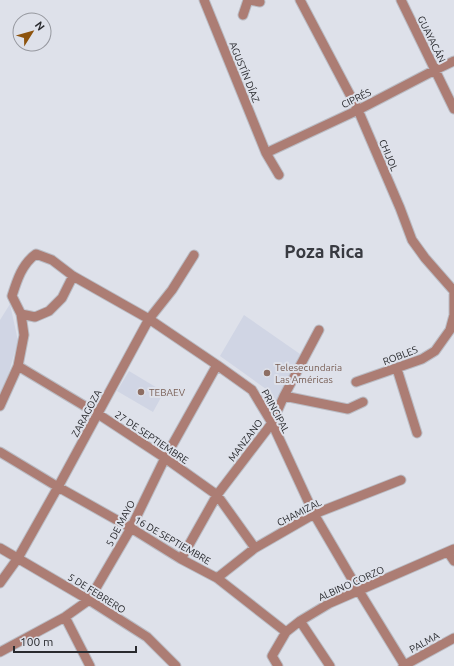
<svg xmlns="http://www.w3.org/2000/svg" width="454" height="666" font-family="Ubuntu,sans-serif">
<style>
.built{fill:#d0d5e4}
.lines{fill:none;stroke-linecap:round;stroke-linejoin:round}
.minor-casing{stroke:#babcc4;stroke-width:11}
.minor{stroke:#ac7d74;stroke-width:9}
.education-dot{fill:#8d6e63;stroke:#dee1ea;stroke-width:1.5}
.labels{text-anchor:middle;stroke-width:4;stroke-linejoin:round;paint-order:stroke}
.street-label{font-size:10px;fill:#292a2e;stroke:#dee1ea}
.education-label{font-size:10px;fill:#785e54;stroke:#dee1ea;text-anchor:start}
.town-label{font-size:18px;font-weight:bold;fill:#383a41;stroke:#dee1ea}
</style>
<rect width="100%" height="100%" fill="#dee1ea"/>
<!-- built -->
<path class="built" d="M10,304L18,341L2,397L0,395V320Z
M244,315L300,354L275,406L266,389L220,356Z
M129,371L164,392L153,412L117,391Z"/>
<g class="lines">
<defs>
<path id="minor" d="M204,0L266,153L279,175
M249,0L260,2
M300,0L358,110L400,208L412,240L425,258L454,291V316
M401,0L454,109
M243,15L248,0
M266,153L358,110L435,70L454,61
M21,314L35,317L49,311L62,298L73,276
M18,366L98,414L165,458L217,495L255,548
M397,369L417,433
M356,382L422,359L435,351L450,330L454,315
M284,396L348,409L363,402
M0,406L18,366L24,335L21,314L12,296C17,280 22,264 36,254L52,260L73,276L149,319L217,365L252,390L272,423L314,514L359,591L405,666
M0,452L58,487L131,528L181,559L217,578L286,632
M0,548L89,600L147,637L176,666
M448,552L454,561
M181,559L217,495L272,423L284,396L319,330
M217,578L255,548L314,514L401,480
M0,583L18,558L58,487L149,319L172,290L194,255
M65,617L90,666
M300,621L330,666
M0,652L65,617L89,600L131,528L165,458L217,365
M278,666L272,656L286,632L300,621L330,603L454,549
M403,666L454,638"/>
</defs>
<!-- minor casing -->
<use href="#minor" class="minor-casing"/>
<!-- minor -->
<use href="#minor" class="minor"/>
</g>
<!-- markers -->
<g class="education-dot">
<circle cx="267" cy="373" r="4"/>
<circle cx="141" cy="392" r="4"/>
</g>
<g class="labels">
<!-- street labels -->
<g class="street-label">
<text transform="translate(432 39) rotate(64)" y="4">GUAYACÁN</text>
<text transform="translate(245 72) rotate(68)" y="4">AGUSTÍN DÍAZ</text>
<text transform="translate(356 98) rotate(-26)" y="4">CIPRÉS</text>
<text transform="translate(389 155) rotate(67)" y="4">CHIJOL</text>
<text transform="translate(400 355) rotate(-21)" y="4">ROBLES</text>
<text transform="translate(276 411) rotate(62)" y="4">PRINCIPAL</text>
<text transform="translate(86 413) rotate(-62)" y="4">ZARAGOZA</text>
<text transform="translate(152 437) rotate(34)" y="4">27 DE SEPTIEMBRE</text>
<text transform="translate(245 440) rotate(-53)" y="4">MANZANO</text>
<text transform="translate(299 512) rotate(-27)" y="4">CHAMIZAL</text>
<text transform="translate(120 523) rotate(-62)" y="4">5 DE MAYO</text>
<text transform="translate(173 540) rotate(30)" y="4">16 DE SEPTIEMBRE</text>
<text transform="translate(351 583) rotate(-24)" y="4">ALBINO CORZO</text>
<text transform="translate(97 593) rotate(32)" y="4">5 DE FEBRERO</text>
<text transform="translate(424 642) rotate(-29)" y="4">PALMA</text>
</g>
<!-- education labels -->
<g class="education-label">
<text x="275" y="371">Telesecundaria<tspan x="275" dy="12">Las Américas</tspan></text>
<text x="149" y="396">TEBAEV</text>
</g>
<!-- town labels -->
<g class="town-label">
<text x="324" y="258">Poza Rica</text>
</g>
</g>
<!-- north arrow -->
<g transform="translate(32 32) rotate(53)"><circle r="19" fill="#dee1ea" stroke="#96989f"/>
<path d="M0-3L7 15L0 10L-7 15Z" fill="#8d530d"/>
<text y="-6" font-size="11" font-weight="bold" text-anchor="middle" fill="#292a2e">N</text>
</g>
<!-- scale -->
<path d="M14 646v6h122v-6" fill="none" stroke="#292a2e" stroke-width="2"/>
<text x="20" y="646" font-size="12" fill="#292a2e" stroke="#dee1ea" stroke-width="3" paint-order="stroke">100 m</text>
</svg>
